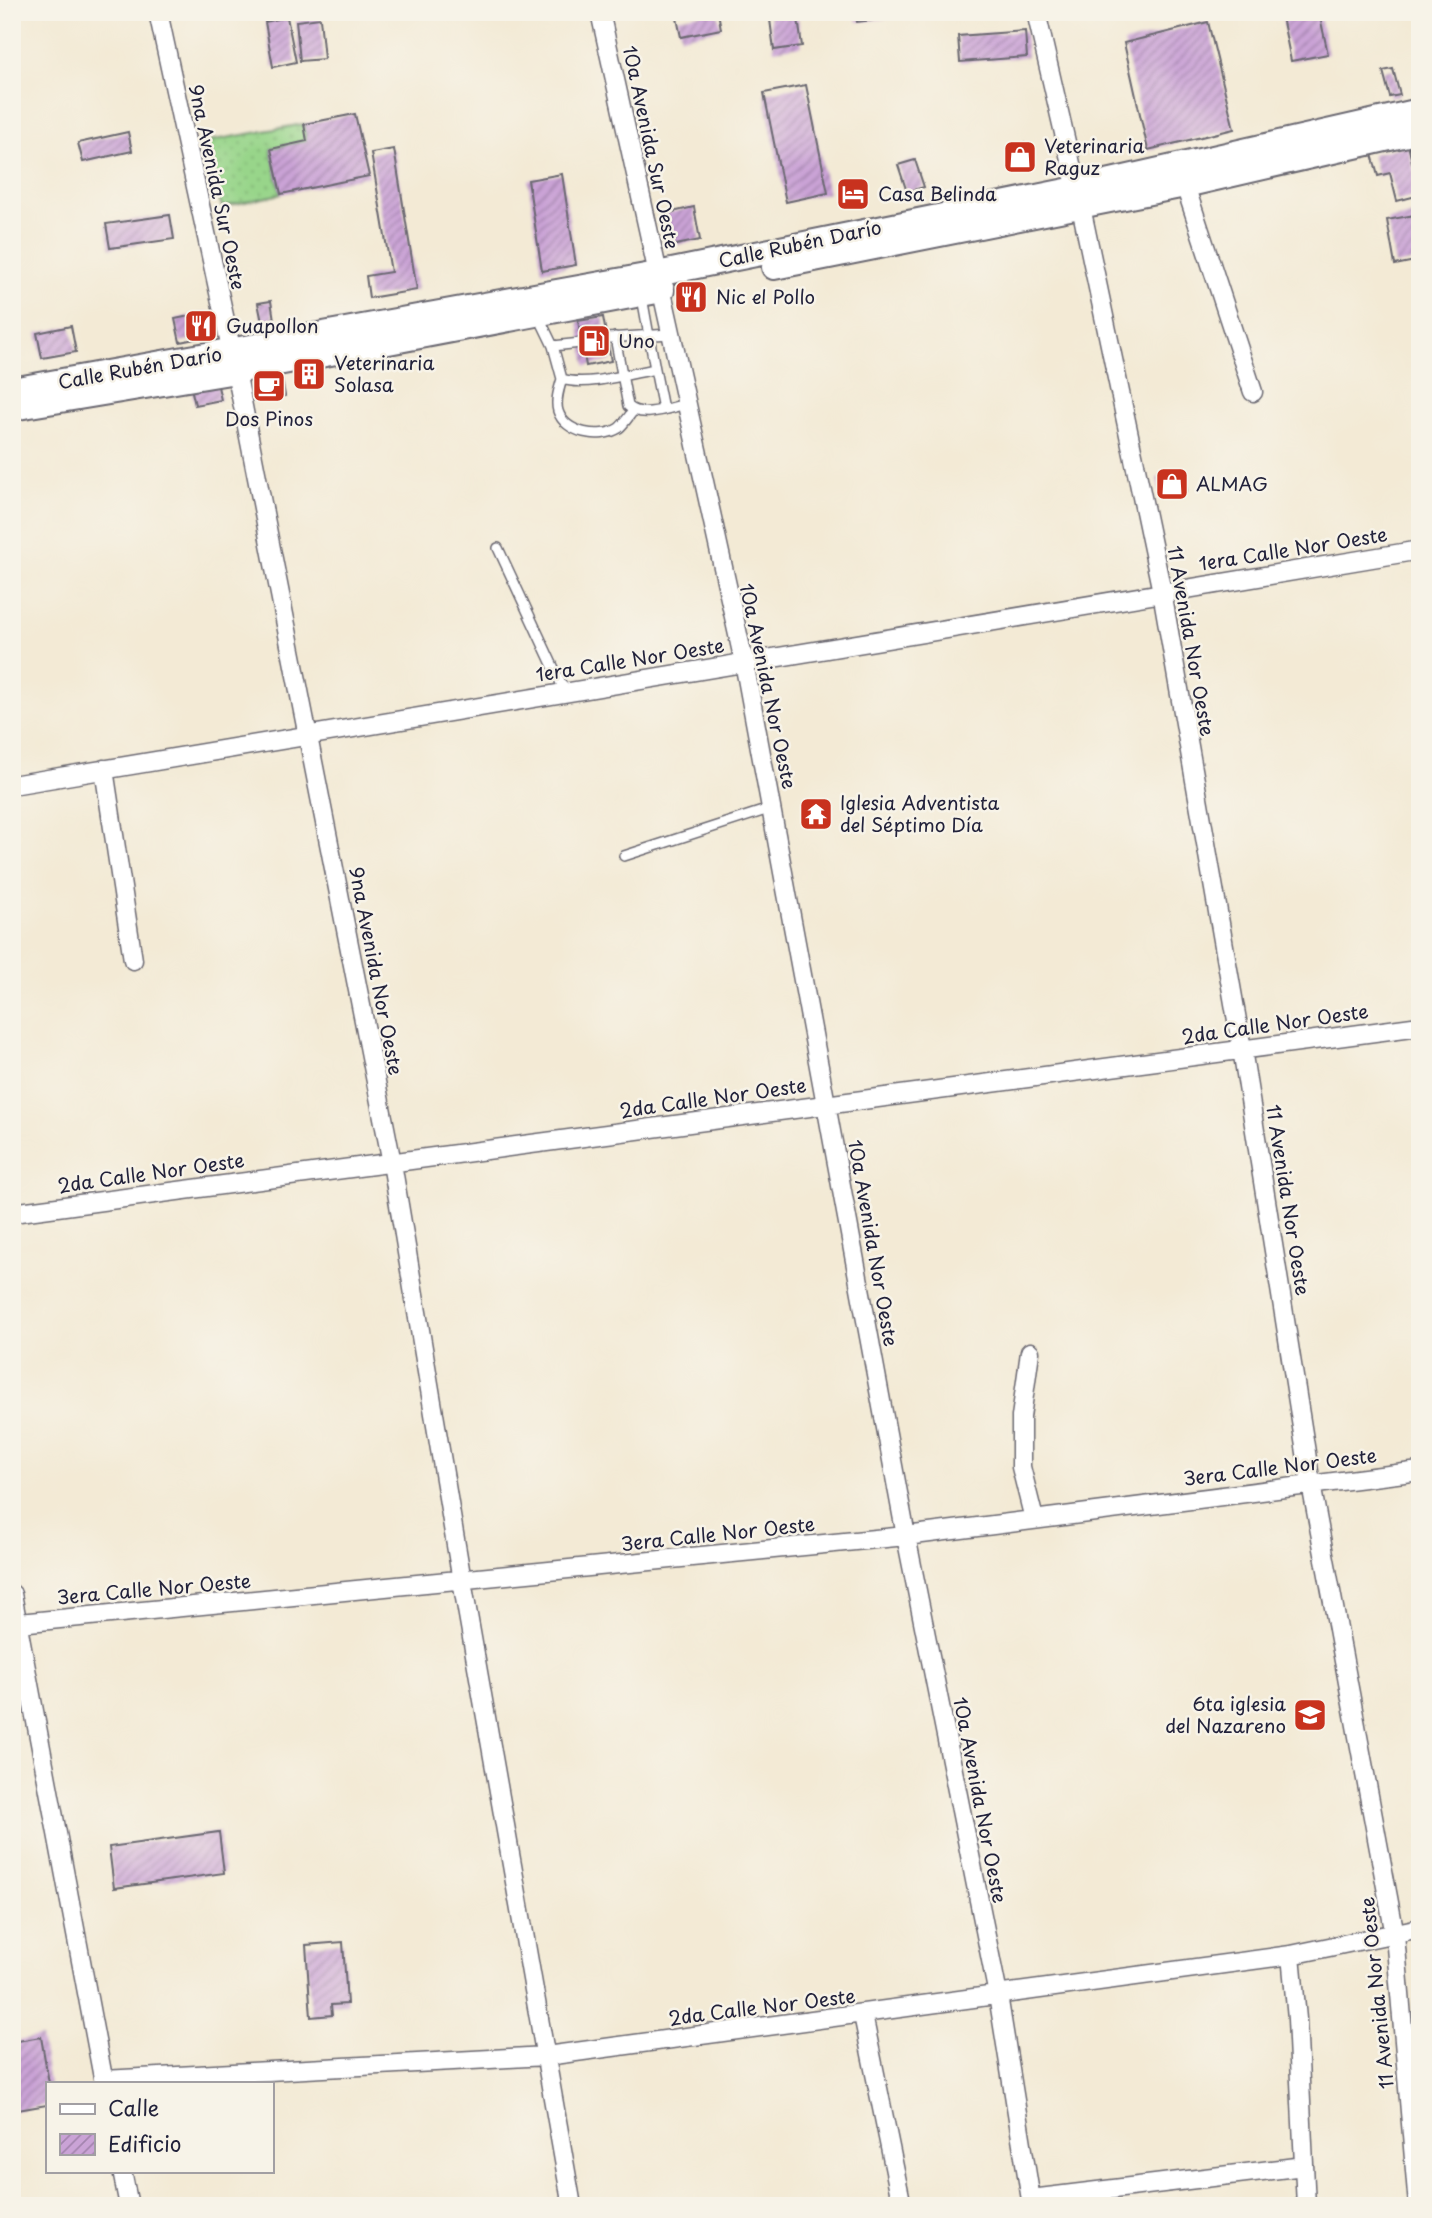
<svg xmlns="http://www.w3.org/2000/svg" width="1432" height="2218" font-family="'Playpen Sans',sans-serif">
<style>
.park{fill:url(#park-dots);stroke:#5d7c62;stroke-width:2}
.building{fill:url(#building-hatch)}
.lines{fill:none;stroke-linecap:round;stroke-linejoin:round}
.lane-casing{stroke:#6b6871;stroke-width:12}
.street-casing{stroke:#6b6871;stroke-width:21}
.secondary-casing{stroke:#6b6871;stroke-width:28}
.lane{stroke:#fff;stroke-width:9}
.street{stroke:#fff;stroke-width:18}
.secondary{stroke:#fff;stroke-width:24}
.labels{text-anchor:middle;stroke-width:5;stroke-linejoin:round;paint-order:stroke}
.poi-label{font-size:19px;fill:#22223b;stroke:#f7f3e8;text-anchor:start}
.street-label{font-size:19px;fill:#22223b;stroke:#f7f3e8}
</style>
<defs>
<pattern id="park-dots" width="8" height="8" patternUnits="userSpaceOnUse" patternTransform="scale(1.75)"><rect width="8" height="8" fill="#98d58a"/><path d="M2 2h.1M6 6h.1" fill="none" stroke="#83b778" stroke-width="1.8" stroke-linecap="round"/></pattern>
<pattern id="building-hatch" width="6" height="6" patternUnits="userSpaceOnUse" patternTransform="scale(1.75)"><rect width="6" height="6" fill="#caa3d6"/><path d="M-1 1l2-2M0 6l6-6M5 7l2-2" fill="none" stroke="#a484af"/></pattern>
</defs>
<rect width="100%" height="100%" fill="#f7f3e8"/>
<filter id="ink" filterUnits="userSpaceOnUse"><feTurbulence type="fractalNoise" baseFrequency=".0143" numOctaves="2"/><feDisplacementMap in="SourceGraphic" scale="14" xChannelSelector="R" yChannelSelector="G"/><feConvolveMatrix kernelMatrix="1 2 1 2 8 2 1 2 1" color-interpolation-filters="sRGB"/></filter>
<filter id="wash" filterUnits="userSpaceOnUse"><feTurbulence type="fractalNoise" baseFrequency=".00686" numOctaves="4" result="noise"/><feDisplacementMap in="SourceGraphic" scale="28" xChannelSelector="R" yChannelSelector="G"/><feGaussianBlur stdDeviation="1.57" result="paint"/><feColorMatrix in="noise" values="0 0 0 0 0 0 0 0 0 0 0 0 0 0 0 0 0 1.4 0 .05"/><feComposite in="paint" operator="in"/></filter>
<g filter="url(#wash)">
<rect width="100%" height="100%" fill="#f3ead5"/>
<!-- park -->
<path class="park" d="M304,124L307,141L271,149L281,194L222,207L203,142Z"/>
<g id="blocks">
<!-- building -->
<path class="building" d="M710,12H718L721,29L681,37L677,18Z
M769,12H797L802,46L774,50Z
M855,12H926V14L857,22Z
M1281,12H1319L1328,54L1291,61Z
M287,17L296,62L273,67L265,22Z
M320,18L324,59L300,61L296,21Z
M1208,22L1234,129L1148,150L1124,43Z
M1025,31L1027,57L960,62L958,36Z
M1393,69L1400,95L1390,97L1383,71Z
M806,85L828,193L786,202L764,93Z
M355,114L369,176L281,194L271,149L307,141L304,124Z
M128,132L132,151L83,162L78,143Z
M1024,143L1030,168L1015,171L1009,146Z
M1408,145L1420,195L1397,201L1390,173L1378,176L1372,154Z
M394,149L417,290L369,298L366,276L391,272L371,153Z
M915,160L924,187L907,192L898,165Z
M562,174L576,265L542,271L528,180Z
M694,207L700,240L671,246L664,214Z
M1420,214V260L1395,265L1387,220Z
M170,215L174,239L110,248L106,224Z
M698,289L702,304L684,308L683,295L686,291Z
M271,301L274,320L262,322L258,303Z
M209,312L214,335L180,342L175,319Z
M603,317L611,361L586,366L578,321Z
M71,326L76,352L42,358L37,333Z
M314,360L318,386L304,388L300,362Z
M281,372L285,396L258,400L254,376Z
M216,377L221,400L195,405L190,383Z
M1184,472L1187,491L1161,497L1157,478Z
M219,1832L224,1873L114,1888L109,1847Z
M343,1942L347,2004L331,2005L332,2015L311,2017L306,1945Z
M41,2037L49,2083L47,2105L12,2111V2042Z"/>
</g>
</g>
<g filter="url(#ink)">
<use href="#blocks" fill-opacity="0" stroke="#6b6871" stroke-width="2"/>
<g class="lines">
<defs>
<path id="lane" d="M539,317L553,346L562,379C586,387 629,374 655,369L642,297
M615,337L628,406C641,419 669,408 686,404
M607,338L670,334
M553,346L581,343
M655,369L663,409
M562,379C559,389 555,401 558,411C565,433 600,440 619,428C624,424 629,416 633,411
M498,548L565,692
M624,856L772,808"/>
<path id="street" d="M158,12L236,371L392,1163L462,1581L572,2206
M600,12L744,662L906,1536L998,1995L1032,2206
M1036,12L1081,207L1162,592L1242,1049L1311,1484L1395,1935L1418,2206
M1182,176L1253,392
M104,769L133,960
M12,785L1420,550
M12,1213L1420,1026
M1030,1352L1021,1417V1467L1034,1519
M12,1594L104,2083
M19,1623L906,1536L1420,1471
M1291,1955L1297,2019L1306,2206
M863,2015L902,2206
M104,2080L546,2056L1291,1955L1420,1928
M122,2171L129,2206
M1031,2199L1304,2166"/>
<path id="secondary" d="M774,267L1185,185L1420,131
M12,390L657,274L1076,189L1420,111
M12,408L236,371L662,290"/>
</defs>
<!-- lane casing -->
<use href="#lane" class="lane-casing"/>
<!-- street casing -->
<use href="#street" class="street-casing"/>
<!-- secondary casing -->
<use href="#secondary" class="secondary-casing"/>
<!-- lane -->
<use href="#lane" class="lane"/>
<!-- street -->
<use href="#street" class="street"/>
<!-- secondary -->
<use href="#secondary" class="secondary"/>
</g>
</g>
<!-- icons -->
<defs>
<symbol id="shop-square" viewBox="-11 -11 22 22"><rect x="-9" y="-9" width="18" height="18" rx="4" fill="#c8321e" stroke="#f7f3e8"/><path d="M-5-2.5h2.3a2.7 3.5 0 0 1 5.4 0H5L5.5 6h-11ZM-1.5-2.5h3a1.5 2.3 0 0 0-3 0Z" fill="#fff"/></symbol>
<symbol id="hotel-square" viewBox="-11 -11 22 22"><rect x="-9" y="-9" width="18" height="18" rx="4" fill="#c8321e" stroke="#f7f3e8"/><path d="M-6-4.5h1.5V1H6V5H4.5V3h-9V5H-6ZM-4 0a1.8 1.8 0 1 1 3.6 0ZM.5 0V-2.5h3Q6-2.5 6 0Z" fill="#fff"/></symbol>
<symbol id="restaurant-square" viewBox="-11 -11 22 22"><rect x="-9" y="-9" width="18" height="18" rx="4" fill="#c8321e" stroke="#f7f3e8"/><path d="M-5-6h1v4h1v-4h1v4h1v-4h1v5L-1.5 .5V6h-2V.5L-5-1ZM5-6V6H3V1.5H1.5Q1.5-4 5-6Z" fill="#fff"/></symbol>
<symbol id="fuel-square" viewBox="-11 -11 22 22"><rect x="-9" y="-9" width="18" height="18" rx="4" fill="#c8321e" stroke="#f7f3e8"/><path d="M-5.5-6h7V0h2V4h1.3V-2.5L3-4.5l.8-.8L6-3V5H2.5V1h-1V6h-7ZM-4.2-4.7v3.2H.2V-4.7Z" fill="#fff"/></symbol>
<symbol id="building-square" viewBox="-11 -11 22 22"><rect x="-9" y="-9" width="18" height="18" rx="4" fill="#c8321e" stroke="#f7f3e8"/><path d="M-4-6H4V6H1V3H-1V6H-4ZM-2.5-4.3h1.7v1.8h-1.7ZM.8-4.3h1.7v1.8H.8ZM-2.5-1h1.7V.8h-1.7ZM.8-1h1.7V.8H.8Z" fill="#fff"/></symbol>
<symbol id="cafe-square" viewBox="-11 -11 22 22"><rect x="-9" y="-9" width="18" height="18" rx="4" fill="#c8321e" stroke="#f7f3e8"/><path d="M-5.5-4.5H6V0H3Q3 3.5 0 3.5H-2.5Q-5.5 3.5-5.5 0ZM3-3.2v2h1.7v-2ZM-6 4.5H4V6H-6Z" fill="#fff"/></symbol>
<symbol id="temple-square" viewBox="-11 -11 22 22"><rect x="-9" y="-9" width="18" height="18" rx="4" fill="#c8321e" stroke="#f7f3e8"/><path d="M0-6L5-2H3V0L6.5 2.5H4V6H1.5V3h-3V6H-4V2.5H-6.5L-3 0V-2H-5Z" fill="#fff"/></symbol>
<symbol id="school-square" viewBox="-11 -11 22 22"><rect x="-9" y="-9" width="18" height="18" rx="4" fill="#c8321e" stroke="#f7f3e8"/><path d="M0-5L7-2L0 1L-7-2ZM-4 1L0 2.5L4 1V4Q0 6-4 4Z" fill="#fff"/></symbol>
</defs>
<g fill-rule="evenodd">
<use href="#shop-square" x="1001" y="138" width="38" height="38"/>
<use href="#hotel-square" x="834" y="175" width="38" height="38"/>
<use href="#restaurant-square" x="672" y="278" width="38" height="38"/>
<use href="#restaurant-square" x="182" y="307" width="38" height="38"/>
<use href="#fuel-square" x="575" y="322" width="38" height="38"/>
<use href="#building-square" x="290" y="355" width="38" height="38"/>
<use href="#cafe-square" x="250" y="367" width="38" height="38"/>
<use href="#shop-square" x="1153" y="465" width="38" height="38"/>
<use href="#temple-square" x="797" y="795" width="38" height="38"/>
<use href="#school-square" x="1291" y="1696" width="38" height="38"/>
</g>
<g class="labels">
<!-- poi labels -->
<g class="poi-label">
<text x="1044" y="153">Veterinaria<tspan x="1044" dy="22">Raguz</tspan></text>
<text x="878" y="201">Casa Belinda</text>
<text x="716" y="304">Nic el Pollo</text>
<text x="226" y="333">Guapollon</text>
<text x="618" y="348">Uno</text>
<text x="334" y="370">Veterinaria<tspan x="334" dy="22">Solasa</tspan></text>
<text x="269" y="426" text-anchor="middle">Dos Pinos</text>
<text x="1196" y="491">ALMAG</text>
<text x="840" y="810">Iglesia Adventista<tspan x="840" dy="22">del Séptimo Día</tspan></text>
<text x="1286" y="1711" text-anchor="end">6ta iglesia<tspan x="1286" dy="22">del Nazareno</tspan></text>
</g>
<!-- street labels -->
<g class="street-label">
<text transform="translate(651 147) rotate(78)" y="7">10a Avenida Sur Oeste</text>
<text transform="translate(217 187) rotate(78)" y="7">9na Avenida Sur Oeste</text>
<text transform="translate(800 244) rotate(-12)" y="7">Calle Rubén Darío</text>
<text transform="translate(140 368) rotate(-10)" y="7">Calle Rubén Darío</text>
<text transform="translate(1293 549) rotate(-9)" y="7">1era Calle Nor Oeste</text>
<text transform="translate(1191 641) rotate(80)" y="7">11 Avenida Nor Oeste</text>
<text transform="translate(630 660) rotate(-9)" y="7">1era Calle Nor Oeste</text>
<text transform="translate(768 686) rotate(78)" y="7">10a Avenida Nor Oeste</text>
<text transform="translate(376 971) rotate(79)" y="7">9na Avenida Nor Oeste</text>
<text transform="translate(1275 1024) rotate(-8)" y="7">2da Calle Nor Oeste</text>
<text transform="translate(713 1098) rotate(-8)" y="7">2da Calle Nor Oeste</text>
<text transform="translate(151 1173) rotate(-8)" y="7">2da Calle Nor Oeste</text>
<text transform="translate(1288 1200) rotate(81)" y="7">11 Avenida Nor Oeste</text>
<text transform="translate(873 1243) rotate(80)" y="7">10a Avenida Nor Oeste</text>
<text transform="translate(1280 1467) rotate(-7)" y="7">3era Calle Nor Oeste</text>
<text transform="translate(718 1534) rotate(-6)" y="7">3era Calle Nor Oeste</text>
<text transform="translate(154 1589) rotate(-5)" y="7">3era Calle Nor Oeste</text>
<text transform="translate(980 1800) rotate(79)" y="7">10a Avenida Nor Oeste</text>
<text transform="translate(1377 1993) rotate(-96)" y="7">11 Avenida Nor Oeste</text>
<text transform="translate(762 2007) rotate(-7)" y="7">2da Calle Nor Oeste</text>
</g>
</g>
<!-- margin -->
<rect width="1432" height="2218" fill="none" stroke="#f7f3e8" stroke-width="42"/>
<!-- legend -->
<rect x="46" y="2082" width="228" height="91" fill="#f7f3e8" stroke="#a29fa3" stroke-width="2"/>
<rect x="60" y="2104" width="35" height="10" fill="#ffffff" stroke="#a29fa3" stroke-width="2"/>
<text x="108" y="2116" font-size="21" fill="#22223b">Calle</text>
<rect x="60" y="2134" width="35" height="21" fill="url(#building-hatch)" stroke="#a29fa3" stroke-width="2"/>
<text x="108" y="2152" font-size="21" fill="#22223b">Edificio</text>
</svg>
